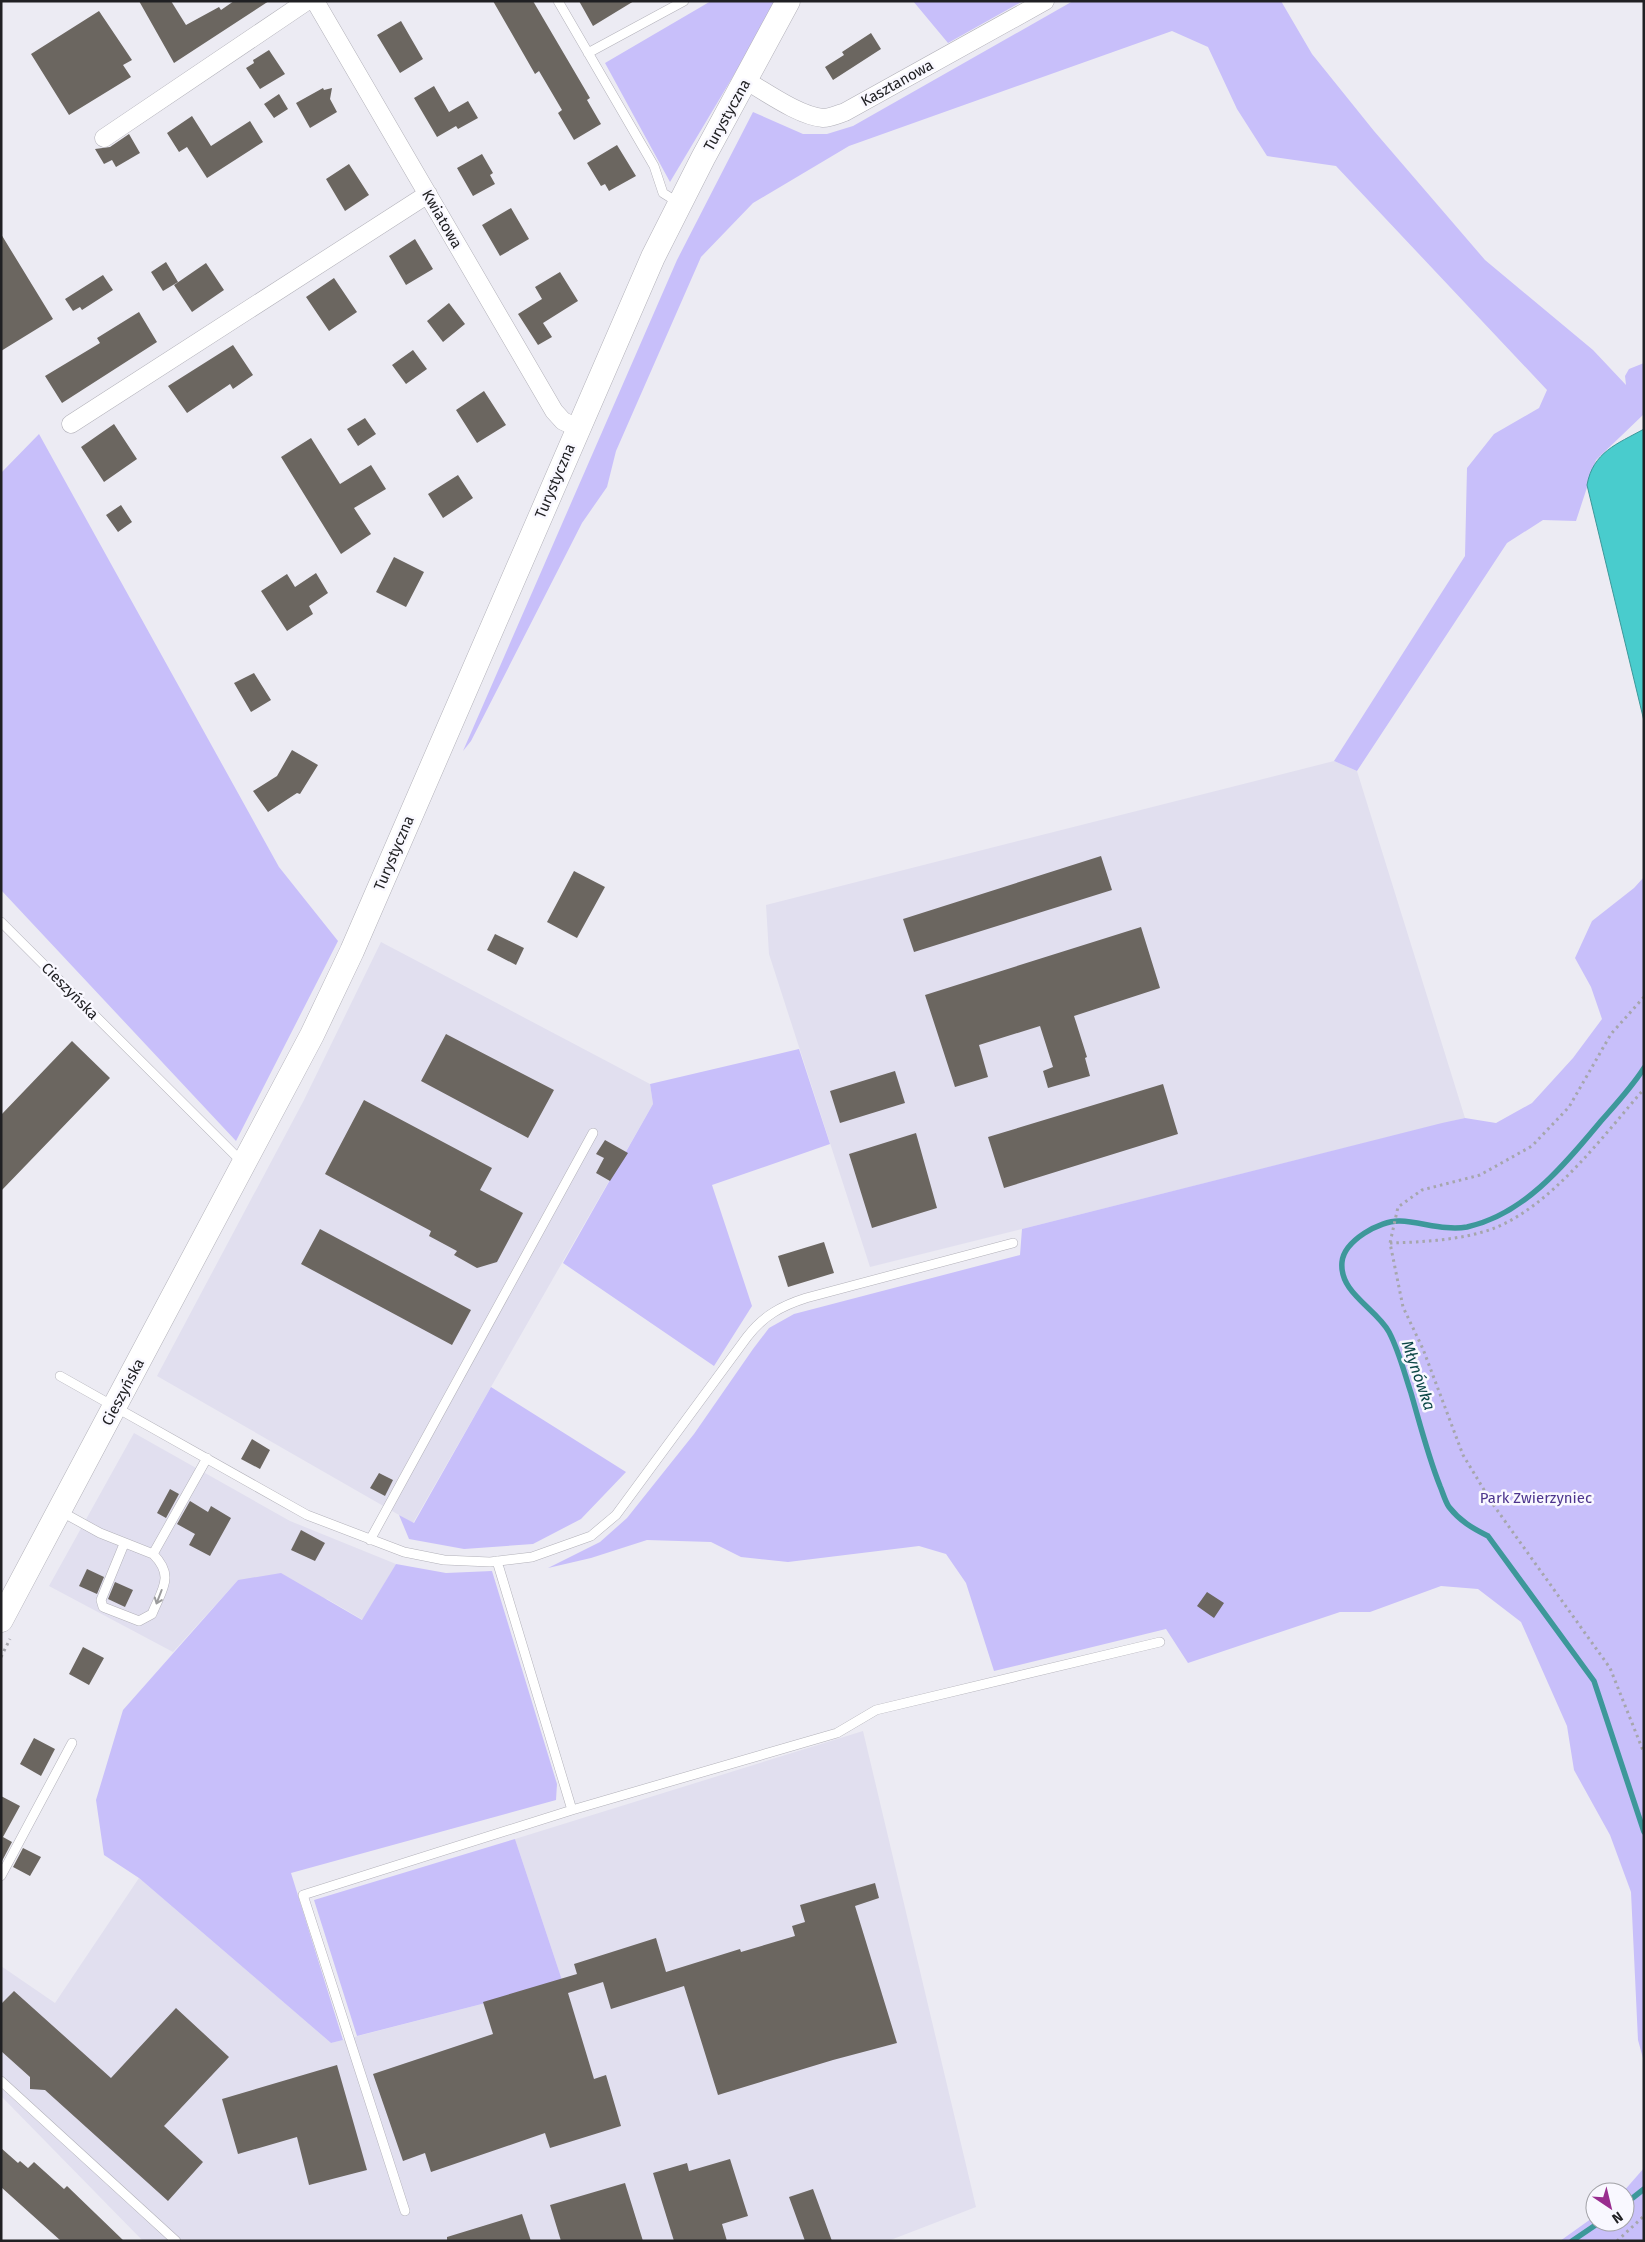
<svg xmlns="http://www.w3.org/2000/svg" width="1645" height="2242" font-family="'Fira Sans',sans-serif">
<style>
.built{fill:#e1dfef}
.green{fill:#c8bffa}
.water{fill:#49cccd;stroke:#3d989a}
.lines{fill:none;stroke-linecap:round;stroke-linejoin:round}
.stream{stroke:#3d989a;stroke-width:5.5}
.building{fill:#6b6660}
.lane-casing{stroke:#b2b1b9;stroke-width:10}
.street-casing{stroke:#b2b1b9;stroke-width:19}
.secondary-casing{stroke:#b2b1b9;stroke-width:25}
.path{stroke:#a6a6ac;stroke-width:3;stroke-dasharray:2.5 4;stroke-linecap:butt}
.lane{stroke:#fff;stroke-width:9}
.street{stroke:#fff;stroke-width:18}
.secondary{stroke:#fff;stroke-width:24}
.oneway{stroke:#9b9b9c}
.labels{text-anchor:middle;stroke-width:5;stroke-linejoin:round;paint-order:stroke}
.street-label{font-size:15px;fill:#202023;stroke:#f9f8ff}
.park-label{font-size:15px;fill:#4c348d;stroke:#f9f8ff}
.water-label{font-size:16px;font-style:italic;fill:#0c4747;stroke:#f9f8ff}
</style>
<rect width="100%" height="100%" fill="#ecebf3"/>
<!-- built -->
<path class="built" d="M1334,761L1357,771L1465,1118L870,1267L769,954L766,905Z
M381,942L650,1084L653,1104L413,1523L157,1376L304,1100Z
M134,1433L290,1521L396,1564L363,1620L327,1599L238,1580L173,1652L49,1586Z
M863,1731L976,2207L888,2241H143L1,2096V1966L55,2003L139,1878L331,2043L563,1983L515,1839Z"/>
<!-- green -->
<path class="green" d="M711,1H778L670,182L605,63Z
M913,1H1023L948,43Z
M1073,1H1281L1312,54L1374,131L1485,260L1593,350L1626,385L1625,376L1629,369L1644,363V414L1596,460L1576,521L1543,520L1507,543L1357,771L1334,761L1465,556L1467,468L1494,434L1539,408L1547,390L1336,166L1267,156L1237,109L1208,47L1172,31L849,146L753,203L701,257L616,451L607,487L582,523L471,741L463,751L677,260L753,112L803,134H827L853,126Z
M39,434L279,867L338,941L236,1141L1,890V473Z
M1644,877V2062L1638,2040L1631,1892L1610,1835L1574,1770L1567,1726L1521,1622L1478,1589L1441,1586L1370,1612H1340L1188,1663L1166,1629L994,1671L966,1583L946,1554L919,1546L788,1562L741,1557L711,1542L647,1540L591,1558L548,1568L600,1542L627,1518L694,1434L753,1349L769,1328L794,1314L1020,1255L1022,1229L1442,1123L1465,1118L1496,1123L1532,1103L1573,1058L1602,1019L1591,987L1575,958L1592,921L1634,888Z
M799,1049L830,1144L712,1185L752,1306L714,1366L563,1263L653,1104L650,1084Z
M491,1387L626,1472L581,1519L533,1544L464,1549L409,1539L399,1515L414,1523Z
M396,1564L446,1573L492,1571L557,1784L556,1800L291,1873L343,2040L331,2043L139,1878L104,1855L96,1800L123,1710L238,1580L281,1573L362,1620Z
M515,1839L563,1983L357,2036L314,1900Z
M1644,2168V2241H1560L1595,2216V2222H1625V2192H1623Z"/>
<!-- water -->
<path class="water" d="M1644,429V721L1587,485C1593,452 1617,444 1644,429Z"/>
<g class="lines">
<!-- stream -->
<path class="stream" d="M1644,1068C1632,1087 1616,1104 1601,1121C1565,1164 1525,1214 1467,1227C1445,1231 1422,1222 1400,1221C1380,1220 1344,1241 1342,1262C1339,1293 1376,1308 1389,1332C1399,1351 1404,1372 1411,1393C1420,1424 1428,1456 1440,1486C1443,1493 1445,1501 1449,1507C1460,1521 1472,1528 1488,1536L1594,1681L1644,1832
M1625,2204L1644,2189
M1572,2241L1600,2222"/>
</g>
<!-- building -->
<path class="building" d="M139,1H171L186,25L219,7L221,10L234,1H269L174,63Z
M493,1H533L590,98L587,100L601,124L574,140L558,113L562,110L539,71L535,74Z
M579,1H634L593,26Z
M99,11L132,60L123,65L131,77L69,115L31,54Z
M401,21L423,59L400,73L377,35Z
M871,33L881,49L833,80L825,67L844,55L842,52Z
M269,50L285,74L260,89L246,68L254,63L253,60Z
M434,86L449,112L468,101L478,118L458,129L456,126L437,137L414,98Z
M323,88L324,90L332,88L330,99L337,112L310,128L296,103Z
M279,94L288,109L274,118L264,104Z
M192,116L211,146L250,121L263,142L207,178L187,147L179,152L167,133Z
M129,134L140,153L116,167L112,160L104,164L95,149L110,147Z
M617,145L636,176L609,191L605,184L601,186L587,163Z
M482,154L493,173L490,175L495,184L473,196L457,168Z
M349,164L369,195L345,211L326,179Z
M511,208L529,239L500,256L482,225Z
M1,234L53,319L1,351Z
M415,239L433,269L406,285L389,256Z
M166,262L178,282L163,291L151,272Z
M206,263L224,290L192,312L174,285Z
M560,272L578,301L543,323L552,337L538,345L518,314L542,299L535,287Z
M103,275L113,290L82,310L80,307L73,311L65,299Z
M334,278L357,312L329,331L306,297Z
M449,303L465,324L443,342L427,321Z
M139,312L157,342L62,403L45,376L100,343L97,338Z
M233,345L253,375L233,389L230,384L187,413L168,386Z
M413,350L427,369L406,384L392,365Z
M484,391L506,425L477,443L456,410Z
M365,418L376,434L358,446L347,429Z
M114,424L137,459L104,482L81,447Z
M311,438L340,484L371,465L386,489L354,508L371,534L341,554L281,457Z
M458,475L473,498L443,518L428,494Z
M121,505L132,522L118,532L106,515Z
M394,557L424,572L406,607L376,592Z
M316,573L328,593L309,606L313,614L287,631L261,591L287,574L295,587Z
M254,673L271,700L251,712L234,683Z
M292,750L318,765L300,794L297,793L268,812L253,791L277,776Z
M1101,856L1112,890L914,952L903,919Z
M574,871L605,887L577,938L547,922Z
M1141,927L1160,988L1074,1016L1087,1057L1085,1058L1090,1076L1048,1088L1043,1071L1053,1067L1040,1026L979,1045L988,1077L955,1087L925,995Z
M495,934L524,948L516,965L487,950Z
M446,1034L554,1090L528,1138L421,1081Z
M72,1041L110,1078L1,1191V1115Z
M895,1071L905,1103L840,1123L830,1091Z
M1163,1084L1178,1134L1004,1188L988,1137Z
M364,1100L492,1168L480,1190L523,1213L497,1262L477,1268L454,1255L457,1251L429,1236L431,1231L325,1174Z
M916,1133L937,1208L872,1228L849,1154Z
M605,1140L628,1153L610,1181L596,1173L604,1158L596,1154Z
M320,1229L471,1310L452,1345L301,1264Z
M824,1242L834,1273L788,1287L778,1256Z
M252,1439L270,1450L260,1469L241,1459Z
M379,1473L393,1480L385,1496L370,1488Z
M170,1489L179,1494L166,1518L157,1513Z
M190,1501L208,1512L211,1506L231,1518L210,1556L189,1545L195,1534L177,1524Z
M301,1530L325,1543L315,1561L291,1550Z
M87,1569L104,1577L97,1594L79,1586Z
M115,1582L133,1590L125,1607L108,1599Z
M1207,1592L1224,1603L1214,1618L1197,1606Z
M83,1647L104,1658L89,1685L69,1674Z
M34,1738L55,1749L41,1776L20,1764Z
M1,1796L20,1806L3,1837L12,1842L2,1861Z
M23,1848L41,1857L30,1876L13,1867Z
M875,1883L879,1898L855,1906L897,2043L833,2060L718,2095L684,1986L611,2009L603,1982L568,1993L594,2079L606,2075L621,2126L550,2148L545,2133L431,2172L425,2153L403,2161L373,2074L493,2034L483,2002L577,1974L574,1964L656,1938L666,1972L740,1949L741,1952L795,1936L792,1926L805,1922L800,1905Z
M14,1991L111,2078L176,2008L229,2057L164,2126L203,2162L168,2201L45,2090L30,2089V2077L1,2051V2004Z
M337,2065L367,2170L309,2185L297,2137L238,2154L222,2099Z
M1,2148L18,2163L20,2161L28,2168L34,2162L64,2189L67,2186L124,2241H61L1,2187Z
M730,2159L748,2216L722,2224L727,2241H674L653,2173L687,2163L689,2171Z
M625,2183L643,2241H561L550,2205Z
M813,2189L832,2241H805L789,2197Z
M522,2214L531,2241H447V2237Z"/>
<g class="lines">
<defs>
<path id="lane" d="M558,1L654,166L663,193L679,203
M588,53L684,1
M1,922L243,1163
M60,1376L307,1515L404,1552L444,1560L490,1562L532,1557L591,1536L616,1515L747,1337C763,1316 781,1306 806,1298L1013,1243
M60,1511L100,1533L153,1554L207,1458
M370,1540L593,1133
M124,1544L101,1600L103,1607L139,1621L152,1614C162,1589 175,1576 153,1554
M497,1561L572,1810
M1,1876L72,1743
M1,2081L176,2241
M405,2211L303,1895L572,1810L837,1733L876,1710L1160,1642"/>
<path id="street" d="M315,1L554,411L563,421L578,428
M745,80C766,92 799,116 823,118C830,118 839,114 845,112L1045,1
M104,138L307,1
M71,424L428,194"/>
<path id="secondary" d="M1,1620L312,1035L352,951L653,257L703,158L788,1"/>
</defs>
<!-- lane casing -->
<use href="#lane" class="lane-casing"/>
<!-- street casing -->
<use href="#street" class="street-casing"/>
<!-- secondary casing -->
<use href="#secondary" class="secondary-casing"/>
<!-- path -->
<path class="path" d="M1644,997L1611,1034L1569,1107L1532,1146L1480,1175L1422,1190L1398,1207L1390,1243L1403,1307L1423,1349L1463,1455L1492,1503L1610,1668L1644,1753
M1390,1243C1423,1242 1461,1240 1492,1229C1551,1207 1603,1136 1644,1089
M1,1657L10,1639
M1617,2241L1644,2216"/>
<!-- lane -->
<use href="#lane" class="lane"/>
<!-- street -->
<use href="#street" class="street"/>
<!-- secondary -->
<use href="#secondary" class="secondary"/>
</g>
<!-- one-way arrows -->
<defs><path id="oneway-shaft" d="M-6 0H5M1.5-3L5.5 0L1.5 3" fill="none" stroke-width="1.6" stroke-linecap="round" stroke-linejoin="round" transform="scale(1.25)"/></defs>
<use class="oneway" href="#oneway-shaft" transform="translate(159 1597) rotate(111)"/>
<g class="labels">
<!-- street labels -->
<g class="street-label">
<text transform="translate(897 83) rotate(-29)" y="5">Kasztanowa</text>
<text transform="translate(727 115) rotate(-61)" y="5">Turystyczna</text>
<text transform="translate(442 219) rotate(60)" y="5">Kwiatowa</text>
<text transform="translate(555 481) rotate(-67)" y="5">Turystyczna</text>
<text transform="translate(394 853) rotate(-67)" y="5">Turystyczna</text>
<text transform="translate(70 991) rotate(45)" y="5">Cieszyńska</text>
<text transform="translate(123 1392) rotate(-62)" y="5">Cieszyńska</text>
</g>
<!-- park labels -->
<g class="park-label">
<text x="1536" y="1503">Park Zwierzyniec</text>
</g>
<!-- water labels -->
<g class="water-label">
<text transform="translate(1419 1375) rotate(71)" y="6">Młynówka</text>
</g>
</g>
<!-- border -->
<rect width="1645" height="2242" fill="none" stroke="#202023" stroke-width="5"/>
<!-- north arrow -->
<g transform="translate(1610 2207) rotate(145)"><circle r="24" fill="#f9f8ff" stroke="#a2a2a7"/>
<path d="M0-4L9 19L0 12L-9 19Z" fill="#992d8f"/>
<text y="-8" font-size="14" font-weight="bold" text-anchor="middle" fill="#202023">N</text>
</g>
</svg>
